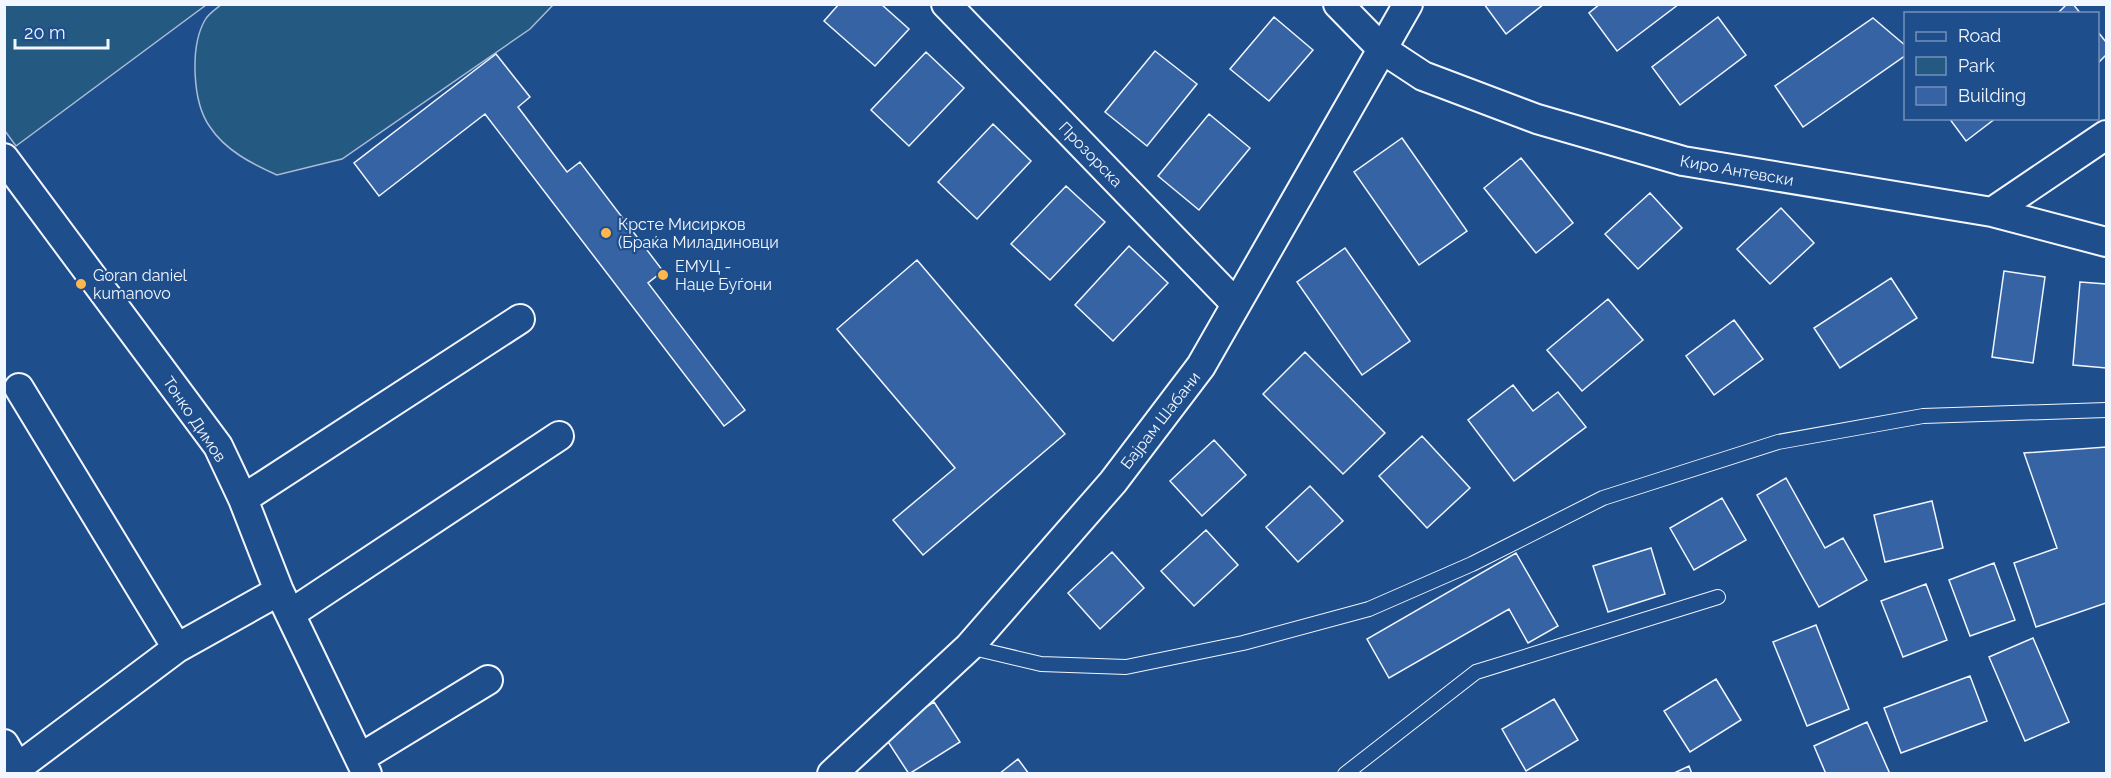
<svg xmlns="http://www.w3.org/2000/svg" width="2111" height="778" font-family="Raleway,sans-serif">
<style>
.green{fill:#245a82;stroke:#a8bbd7;stroke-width:1.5}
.building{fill:#3563a3;stroke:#f2f6ff;stroke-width:1.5}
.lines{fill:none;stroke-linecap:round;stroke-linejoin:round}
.lane-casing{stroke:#f2f6ff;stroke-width:16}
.street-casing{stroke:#f2f6ff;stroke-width:32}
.lane{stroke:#1f4e8c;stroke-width:14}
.street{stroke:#1f4e8c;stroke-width:28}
.poi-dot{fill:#ffb74d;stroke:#1f4e8c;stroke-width:2}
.labels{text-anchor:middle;stroke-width:4.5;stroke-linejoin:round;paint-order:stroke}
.street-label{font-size:16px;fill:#f2f6ff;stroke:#1f4e8c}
.poi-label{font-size:16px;fill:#f2f6ff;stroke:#1f4e8c;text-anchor:start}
</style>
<rect width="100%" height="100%" fill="#1f4e8c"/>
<!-- green -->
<path class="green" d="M222,4H553V5L530,29L342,159L277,175C252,164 225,150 210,127C192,102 190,46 205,20C208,14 216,9 222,4Z
M4,5L5,4L206,5L16,146L5,131Z"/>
<!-- building -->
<path class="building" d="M839,4H881L909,29L875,66L824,21Z
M1484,4H1544L1506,34Z
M1600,4H1679L1617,51L1589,13Z
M2067,4H2073L2081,14H2057Z
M1274,17L1313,50L1269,101L1230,69Z
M1718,17L1746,55L1680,105L1652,67Z
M1873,18L1906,46V55L1803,127L1775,86Z
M2098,32L2106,42V55L2098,63Z
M1155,51L1197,84L1147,146L1105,112Z
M926,52L964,88L909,146L871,110Z
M496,54L530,97L518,107L567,172L580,162L663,271L648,283L745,410L724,426L485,114L379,196L354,163Z
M1209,114L1250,148L1199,210L1158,176Z
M1949,118H1996L1966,141Z
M993,124L1031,161L977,219L938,182Z
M1402,138L1467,231L1419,265L1354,172Z
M1521,158L1573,223L1536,253L1484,188Z
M1066,186L1105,222L1050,280L1011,244Z
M1650,193L1682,228L1638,269L1605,234Z
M1781,208L1814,243L1770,284L1737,249Z
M1129,246L1168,283L1113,341L1075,305Z
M1345,248L1410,341L1362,375L1297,282Z
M917,260L1065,434L923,555L893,520L955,468L837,329Z
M2004,271L2045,277L2033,363L1992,357Z
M1891,278L1917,318L1840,368L1814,328Z
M2080,282L2106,284V368L2073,365Z
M1608,299L1643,340L1582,391L1547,350Z
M1734,320L1763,359L1714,395L1686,356Z
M1305,352L1385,433L1343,474L1263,394Z
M1513,385L1533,411L1558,392L1586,427L1514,481L1468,420Z
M1422,436L1470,488L1427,528L1379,476Z
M1214,440L1246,475L1202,516L1170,481Z
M2106,447V603L2036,627L2014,563L2057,548L2024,453Z
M1786,478L1825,548L1843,538L1867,580L1819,607L1757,495Z
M1310,486L1343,521L1298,562L1266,527Z
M1722,498L1746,540L1694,570L1670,528Z
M1932,501L1943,548L1885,562L1874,515Z
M1206,530L1238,565L1194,606L1161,571Z
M1651,548L1665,594L1608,612L1593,566Z
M1112,552L1144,588L1100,629L1068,593Z
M1516,553L1558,626L1528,643L1509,609L1389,678L1367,639Z
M1994,563L2015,620L1970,636L1949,580Z
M1926,584L1947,640L1903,657L1881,601Z
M1816,625L1849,709L1807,726L1773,642Z
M2033,638L2069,722L2025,741L1989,657Z
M1970,676L1987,721L1901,753L1884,708Z
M1716,679L1741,720L1690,752L1664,711Z
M1554,699L1578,740L1526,771L1502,729Z
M934,702L960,742L909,774L883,734Z
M1867,722L1890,774H1826L1814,746Z
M1018,759L1029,774H999Z
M1689,766L1692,774H1672Z"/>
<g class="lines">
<defs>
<path id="lane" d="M969,647L1041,664L1126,667L1243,643L1369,609L1472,564L1603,498L1778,442L1923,416L2106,410
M1345,774L1476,672L1718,597"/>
<path id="street" d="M946,4L1236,304
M1338,4L1382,49L1423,76L1537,119L1683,161L1992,212L2106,242
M4,158L218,446L243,499L279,591L367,774
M1992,212L2106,135
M19,388L177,648
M243,499L520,319
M290,614L559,436
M4,744L21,774
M360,758L488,680
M17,768L177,648L279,591
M832,774L969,647L1113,482L1201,366L1408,4"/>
</defs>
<!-- lane casing -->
<use href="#lane" class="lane-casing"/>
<!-- street casing -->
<use href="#street" class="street-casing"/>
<!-- lane -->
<use href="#lane" class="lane"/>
<!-- street -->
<use href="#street" class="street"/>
</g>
<!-- markers -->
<g class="poi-dot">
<circle cx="606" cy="233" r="6"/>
<circle cx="663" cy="275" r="6"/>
<circle cx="81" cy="284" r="6"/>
</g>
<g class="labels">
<!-- street labels -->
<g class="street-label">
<text transform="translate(1091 154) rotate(46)" y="6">Прозорска</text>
<text transform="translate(1737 170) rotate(10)" y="6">Киро Антевски</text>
<text transform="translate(195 419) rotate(56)" y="6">Тонко Димов</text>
<text transform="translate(1160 420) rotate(-52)" y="6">Бајрам Шабани</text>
</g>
<!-- poi labels -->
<g class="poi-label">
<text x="618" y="230">Крсте Мисирков<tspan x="618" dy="18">(Браќа Миладиновци</tspan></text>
<text x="675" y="272">ЕМУЦ -<tspan x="675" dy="18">Наце Буѓони</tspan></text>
<text x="93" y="281">Goran daniel<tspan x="93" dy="18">kumanovo</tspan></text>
</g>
</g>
<!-- border -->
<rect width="2111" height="778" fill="none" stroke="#f2f6ff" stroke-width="12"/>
<!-- legend -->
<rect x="1904" y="12" width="195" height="108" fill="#1f4e8c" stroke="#7391ba" stroke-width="1.5"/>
<rect x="1916" y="32" width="30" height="9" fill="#1f4e8c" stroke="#7391ba" stroke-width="1.5"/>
<text x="1958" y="42" font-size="18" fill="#f2f6ff">Road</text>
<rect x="1916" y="57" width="30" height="18" fill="#245a82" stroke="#7391ba" stroke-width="1.5"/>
<text x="1958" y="72" font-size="18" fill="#f2f6ff">Park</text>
<rect x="1916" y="87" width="30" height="18" fill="#3563a3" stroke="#7391ba" stroke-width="1.5"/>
<text x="1958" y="102" font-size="18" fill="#f2f6ff">Building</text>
<!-- scale -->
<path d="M15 39v9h93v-9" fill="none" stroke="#f2f6ff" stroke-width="3"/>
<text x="24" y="39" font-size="18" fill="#f2f6ff" stroke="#1f4e8c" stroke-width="4.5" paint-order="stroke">20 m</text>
</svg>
